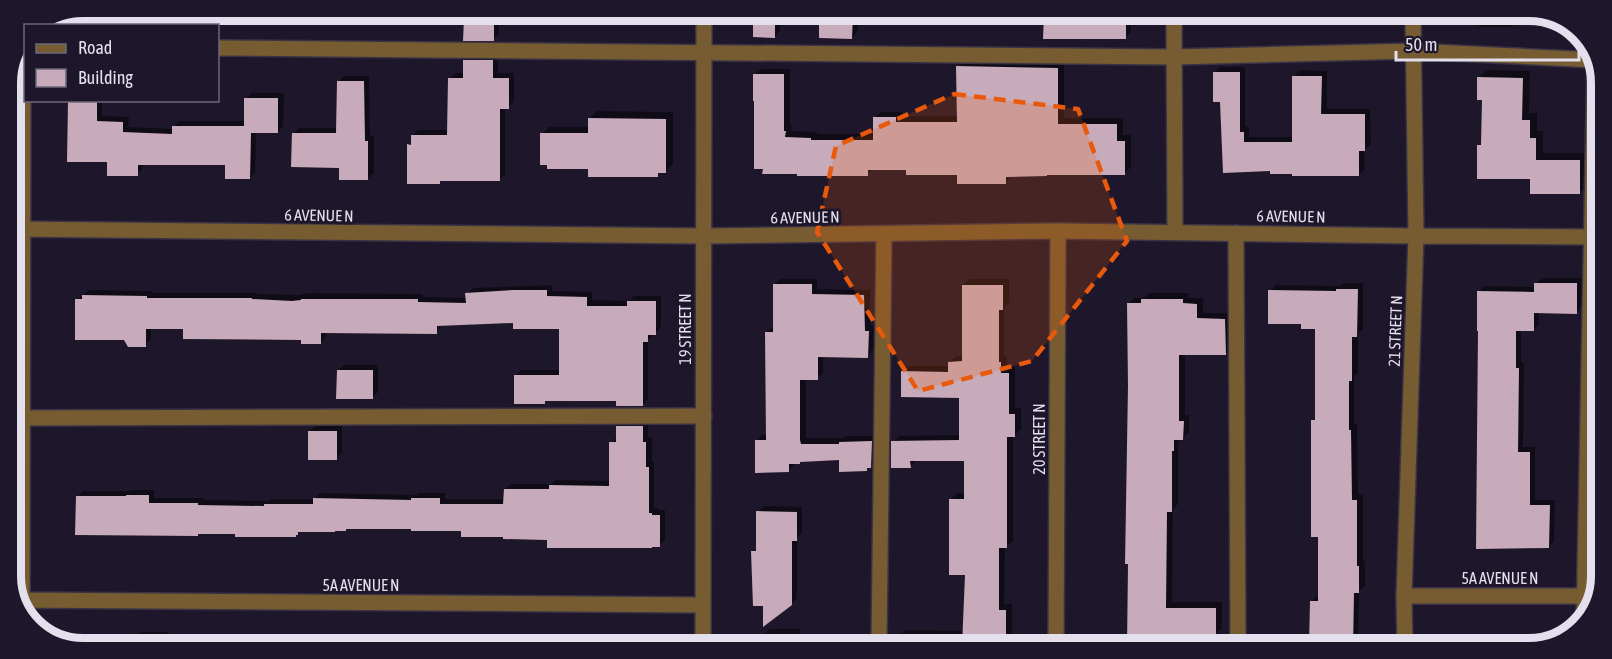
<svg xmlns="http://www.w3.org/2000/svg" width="1612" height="659" font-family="'Asap Condensed',sans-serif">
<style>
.shadow{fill:#0007}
.building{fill:#c8abba}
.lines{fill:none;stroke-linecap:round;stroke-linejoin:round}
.service-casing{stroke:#3a3346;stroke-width:18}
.minor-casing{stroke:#3a3346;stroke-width:18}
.service{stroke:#765c30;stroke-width:15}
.minor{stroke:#765c30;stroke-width:15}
.marked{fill:#e8590c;fill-opacity:0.2;stroke:#e8590c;stroke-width:4.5;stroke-dasharray:12 8;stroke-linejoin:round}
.labels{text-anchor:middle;stroke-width:6;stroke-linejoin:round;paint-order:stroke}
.street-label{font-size:16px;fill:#e3dfed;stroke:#1e172b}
.rim{fill:none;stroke:#e3dfed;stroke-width:8}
</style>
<rect width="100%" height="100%" fill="#1e172b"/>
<!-- shadow -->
<path class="shadow" d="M83,10L130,11L128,12H109L102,19L74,18V14Z
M176,11H210V26H175Z
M471,12L499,13V17L469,16V19L499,20V34L493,39L465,18Z
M754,13H780V31L774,36H754Z
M821,13H858V31L852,37Z
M1045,14H1131V32L1125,38Z
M1479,16H1517V22L1511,27H1479Z
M470,55H498V73H514V102L508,107H505V174L499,180H442L439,183L408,145L412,141V136L418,130H449L450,78L456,73H464V61Z
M964,60L1064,62V118H1123V135H1131V167L1124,174L1012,175L1005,182L958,174L907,168H873L867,174L799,175L754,75L761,69H790V125H792L791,131L817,132V134H875L874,118L881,112H902V116H958V67Z
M1220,67H1245V127H1249V137H1293L1294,76L1300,70L1327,71V109H1370L1371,144L1364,150L1365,169L1359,175L1293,173L1271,170L1224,172L1222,100L1214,73Z
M1486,70L1530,71L1529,113H1537V131H1543V153H1587V185L1580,192L1532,177L1478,146L1483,141V99L1479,78Z
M344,76H369L370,136H374V173L368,178L340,166L293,134L299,128H338V82Z
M252,93H284L283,126L278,132H256L255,172L250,178L227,163H143V168L137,174L108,161L70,101L102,100V116L129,117L128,127L173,129L179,121H246V99Z
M597,111L673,112V164L665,172L661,171L657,175L590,168L542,134L549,127H590V118Z
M1542,278H1582V306L1576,312H1539V324L1533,330H1521V362L1524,363L1523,447H1535V500H1555L1554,541L1549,547L1477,548L1479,292L1484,286L1536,287V284Z
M780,279H817V289L870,290V325L874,326V350L868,356L823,355V373L817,379H806V438H844L846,436H877V461L866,470L841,458L802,460L800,463H794V465L788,471L757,441L762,435H768L767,332L774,326V285Z
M970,279H1009V303L1004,307V356H1007V367H1015V408H1021V429L1015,435H1013V541L1005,547L1004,604H1012V647L899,646V636L906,630L964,631L967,573L951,499L957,493H966V460L916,461L910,467L893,442L899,436L961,435V397L903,372L909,366H949V363L956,356H963V285Z
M1344,283H1363V329L1358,334V373L1354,376V424H1357L1358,494H1363V561H1365V586L1359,591L1358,648H1320L1312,601L1318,595L1319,536L1312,421L1317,416V327L1303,323L1270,291L1276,285L1341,286Z
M552,285V291L592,292V300L629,301L634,296H661V327L648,340V399L642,405L617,400L547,399L544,402L515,376L521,370H561V327L515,322L442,325L436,332H326V337L320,343L303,338L184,328H151V339L145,345L125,338L77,300L89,290L152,291V293H257V294L298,295L309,293L423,294V297L467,298V294L473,288Z
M1149,293H1189L1188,298H1203V313H1231L1232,348L1225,354L1185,353V415H1189V432L1183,438H1179V443L1178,445V504L1173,509L1172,602H1222V628L1216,634H1166V647H1128L1130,562L1128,304L1134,298H1144Z
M344,365H378V392L372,398L338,370Z
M623,421H648V437H652V462H654V508H658V510H665V540L659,545L505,536L463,529L413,527H347L301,530L298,534L236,532L77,497L83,491H132L134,490H154V498H203V500L269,501L271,499H314L320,493L417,495L418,493H445V499H505V489L511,484H552L556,480L611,481V443L618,436L617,427Z
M315,426H342V453L336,459L309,432Z
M764,506L802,507V533L797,538V598L791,604H765L753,552L758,547V512Z
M770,629H800V643H808V646H764V634Z
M141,632H168L167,642L210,644L74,643L80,636L136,637Z
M1482,640L1555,641L1530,648H1476V646Z
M344,643H400V644H342Z
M586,644H612V645H584Z"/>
<!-- building -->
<path class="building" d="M753,13H775V38L753,37Z
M819,13H853L852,39L819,38Z
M1044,14H1126V39H1043Z
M464,18H494V41H463Z
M463,60H493V78H509V109H500V181H440V184H407V144L411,145V135H447L448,78H463Z
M956,66L1058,68V124H1117V141H1125V175H1047V176L1006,177V184H957V175H906V170H868V176H797V174H762L763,169H754V101H753V74H784V131H786L785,137L811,138V140H873V117H896V122H957Z
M1213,72H1240V132H1244V142H1292V76H1322L1321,114H1365V151H1359V176H1292V174H1270V171L1223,173L1220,102H1213Z
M1477,77L1523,78L1522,120H1530V138H1536V160H1580V194H1530V179H1477V145H1481L1482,100H1477Z
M337,81H364L365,141H368V180H339V168L291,167L292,133H336Z
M244,98H278V133H251L250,179H225V165H138V176H107V162H67L68,101H97V121L123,122V132L172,134V126H244Z
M588,118L666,119V173H658V177H588V169H547V165H540V133H588Z
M1534,283H1577V314L1534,313V331H1516V368H1519L1518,452H1530V505H1550L1549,548L1476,549L1478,331H1477V291L1534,292Z
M773,284H812V294L864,295L865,331H869L868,358L818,357V380H800V440L801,444H839V442L872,441L871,468H867V471L839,472V460L800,462V464H789V472L755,473V440H766L765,332H773Z
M962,285H1003V310H999V362H1001V373H1009V414H1015V437H1007V548H999V610H1006V637H1004V647L962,646L965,575H949V499H964V461H910L911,468H891V441L959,440V398L901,397V371L948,372V362L962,361Z
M1336,289H1358L1357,337H1352V381H1349V430H1351L1352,500H1357V566H1359V593H1354L1353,648H1309L1310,601H1318V537H1311V420H1315V329H1301V324H1268V290L1336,291Z
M513,290H547V296L587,297V306H627V301H656V335H648V342H643V406H616V401H545V404H514V375H559V329H513V323L437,326V334L321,333V344H301V340L183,339V329H146V347H128L124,340H75V299H82V295L147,296V298H252V299L292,301L301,300V299H418V302L466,303L465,293Z
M1141,299H1183V303L1197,304V318L1225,319L1226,355H1179V421H1184L1183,440H1174V451H1172V512H1167L1166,608H1216V636H1160V647H1127L1128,564H1125L1128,386L1127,303H1141Z
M337,370H373V399H336Z
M616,426H643V442H646V467H649V513H652V515H660V547H652V548H547V540L503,539V537H461V531H411V529H346V531H335V532H298V535H296V537H235V534H198V536L75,535L76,496H126V495H149V503H198V505L264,506V504H313V498L411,500V498H440V504H503L504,489H549V485L609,486V442H616Z
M308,431H337V460H308Z
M756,511L797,512V541H792V605L763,627V606H753L751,551H756Z"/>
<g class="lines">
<defs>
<path id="service" d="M218,48L1174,57L1413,51L1595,60
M1236,233L1238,647
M11,418L704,416
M1584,619L1595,61
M879,646L884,234"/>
<path id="minor" d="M1174,14L1175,232
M11,229L703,236L1058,231L1416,236L1600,237
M1404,596H1596
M18,600L703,605
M22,610L23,52
M703,645L704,13
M1056,647L1058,231
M1405,648L1404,596L1416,236L1413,15"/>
</defs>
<!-- service casing -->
<use href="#service" class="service-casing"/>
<!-- minor casing -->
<use href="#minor" class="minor-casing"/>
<!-- service -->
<use href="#service" class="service"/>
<!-- minor -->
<use href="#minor" class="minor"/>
</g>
<!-- marked area -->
<path class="marked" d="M954,94L1078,109L1127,241L1032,361L918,391L817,232L836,146Z"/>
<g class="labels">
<!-- street labels -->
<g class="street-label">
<text transform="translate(319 215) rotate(1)" y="6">6 AVENUE N</text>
<text transform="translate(1291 216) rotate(1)" y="6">6 AVENUE N</text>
<text transform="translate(805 217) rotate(-1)" y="6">6 AVENUE N</text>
<text transform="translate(685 329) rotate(-90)" y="6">19 STREET N</text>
<text transform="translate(1395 331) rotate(-88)" y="6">21 STREET N</text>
<text transform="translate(1039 439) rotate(-90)" y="6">20 STREET N</text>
<text x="1500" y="584">5A AVENUE N</text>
<text x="361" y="591">5A AVENUE N</text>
</g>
</g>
<!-- crop -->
<path d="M0 0H1612V659H0ZM83 21H1529A62 62 0 0 1 1591 83V576A62 62 0 0 1 1529 638H83A62 62 0 0 1 21 576V83A62 62 0 0 1 83 21Z" fill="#1e172b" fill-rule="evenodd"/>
<path class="rim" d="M83 21H1529A62 62 0 0 1 1591 83V576A62 62 0 0 1 1529 638H83A62 62 0 0 1 21 576V83A62 62 0 0 1 83 21Z"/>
<!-- legend -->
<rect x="24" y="24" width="195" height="78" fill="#1e172b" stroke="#6d6779" stroke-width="1.5"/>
<rect x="36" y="44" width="30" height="9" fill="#765c30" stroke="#6d6779" stroke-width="1.5"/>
<text x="78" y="54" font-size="18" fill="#e3dfed">Road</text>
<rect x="36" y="69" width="30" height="18" fill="#c8abba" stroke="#6d6779" stroke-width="1.5"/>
<text x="78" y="84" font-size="18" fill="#e3dfed">Building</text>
<!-- scale -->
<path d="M1396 51v9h183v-9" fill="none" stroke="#e3dfed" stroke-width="3"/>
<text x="1405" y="51" font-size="18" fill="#e3dfed" stroke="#1e172b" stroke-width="4.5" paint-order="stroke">50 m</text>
</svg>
